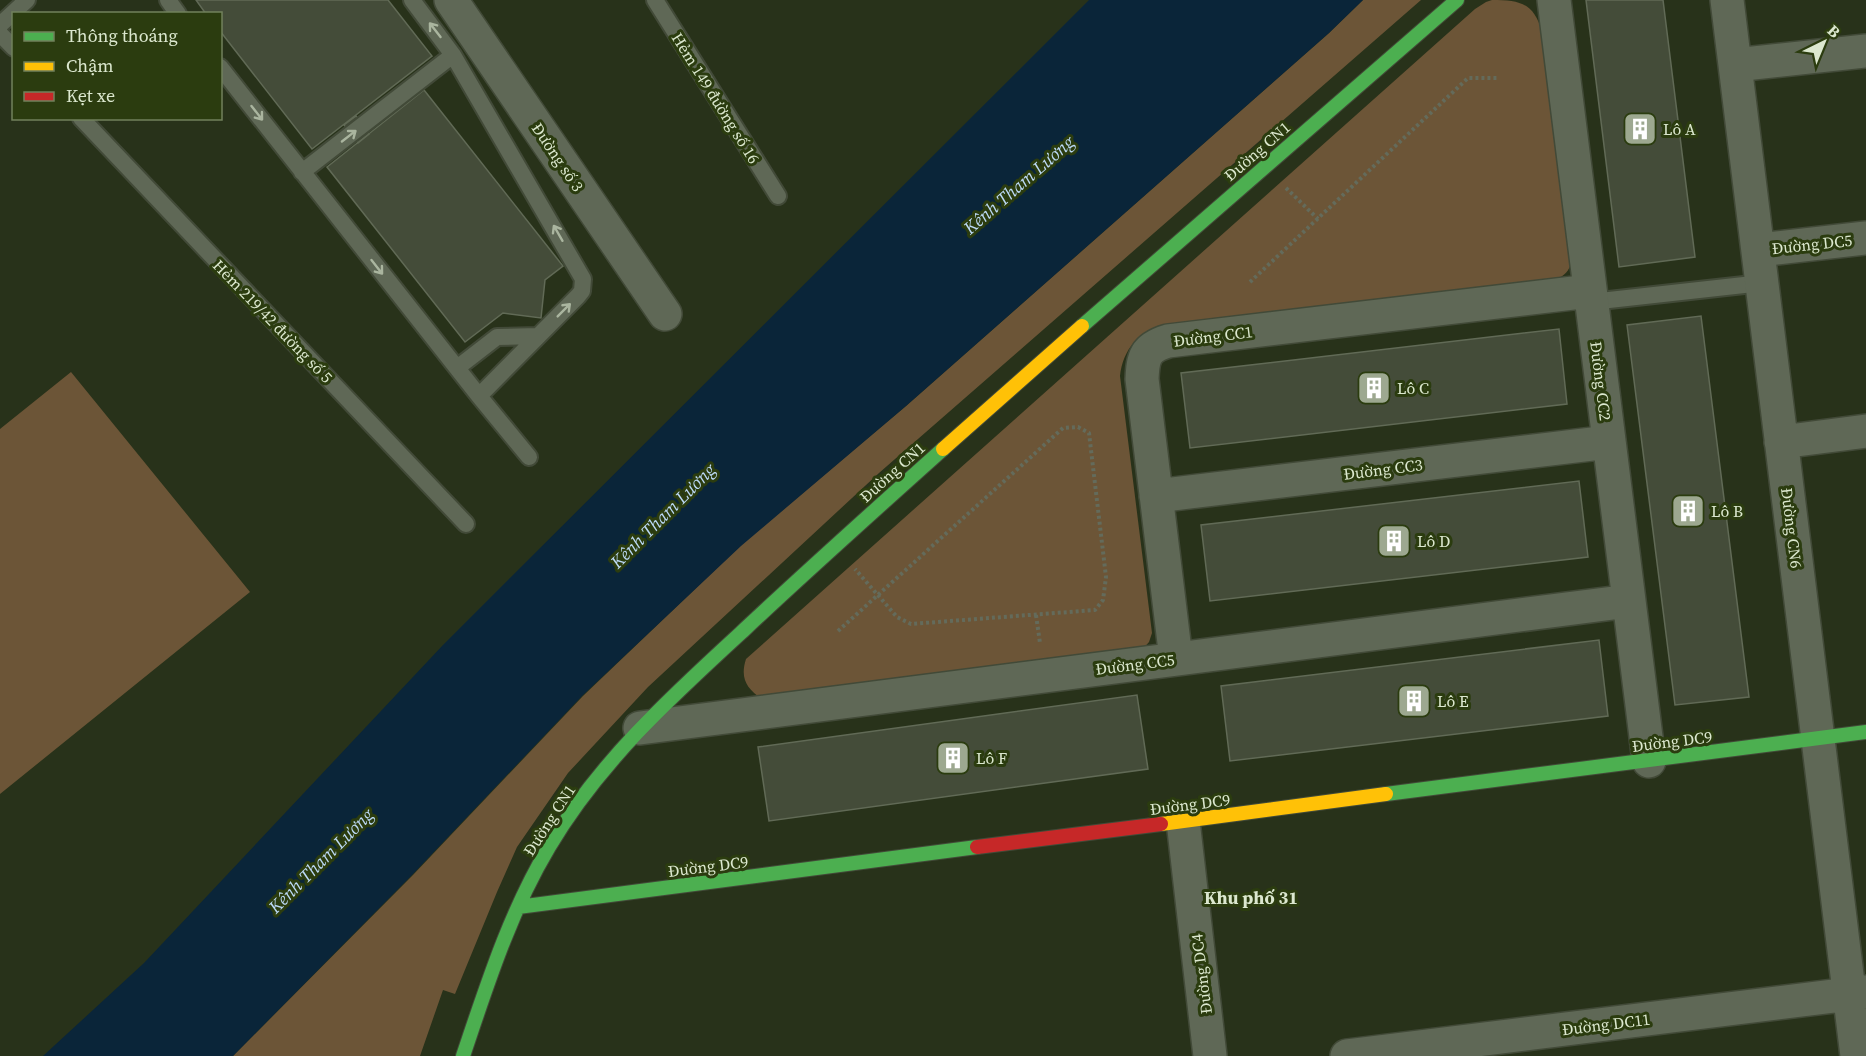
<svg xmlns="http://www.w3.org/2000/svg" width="1866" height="1056" font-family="'Source Serif 4',serif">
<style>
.green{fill:#6c5537}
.water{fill:#0a2539}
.building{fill:#444c39;stroke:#616a56;stroke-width:1.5}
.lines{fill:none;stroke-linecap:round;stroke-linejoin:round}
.lane-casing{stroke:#424a38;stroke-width:20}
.street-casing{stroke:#424a38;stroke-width:36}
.fast-casing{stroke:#424a38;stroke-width:16}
.slow-casing{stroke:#424a38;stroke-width:16}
.jam-casing{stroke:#424a38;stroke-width:16}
.path{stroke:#646b5b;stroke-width:4;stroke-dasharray:3 3;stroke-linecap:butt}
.lane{stroke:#5f6856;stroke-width:16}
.street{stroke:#5f6856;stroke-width:33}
.fast{stroke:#4caf50;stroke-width:14}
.slow{stroke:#ffc107;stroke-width:14}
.jam{stroke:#c62828;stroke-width:14}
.oneway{stroke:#aab59f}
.labels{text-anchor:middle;stroke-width:6;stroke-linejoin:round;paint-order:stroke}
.street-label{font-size:16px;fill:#dce8cf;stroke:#2b3c0f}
.poi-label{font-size:16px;fill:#dce8cf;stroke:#2b3c0f;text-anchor:start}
.water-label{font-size:18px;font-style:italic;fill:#bcd9f6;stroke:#2b3c0f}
.neighbourhood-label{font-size:18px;font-weight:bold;fill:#dce8cf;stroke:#2b3c0f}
</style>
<rect width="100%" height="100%" fill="#28321a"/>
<!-- green -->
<path class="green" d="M1363,0H1421L879,473L648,687L568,773L517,847L497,892L455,994L443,990L420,1056H233L413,875L583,696L741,545L906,406L1329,33Z
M1492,0C1520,0 1534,3 1542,32L1571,263C1569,271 1565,275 1557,279L1165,325C1139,331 1123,349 1120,376L1152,633L1149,642L1142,650L762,699C746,688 740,678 746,659L1475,9L1486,2Z
M71,372L250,592L0,794V429Z"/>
<!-- water -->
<path class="water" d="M1089,0H1363L1329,33L906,406L741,546L582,696L413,874L233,1056H43L144,963L443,645Z"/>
<!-- building -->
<path class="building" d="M196,0H388L432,56L312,149L220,31V14H206Z
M1586,0H1663L1695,257L1619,267Z
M424,90L563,266L545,280L541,318L503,313L465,342L327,167Z
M356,116L369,134L358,143L344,125Z
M1701,316L1749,697L1675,705L1627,325Z
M1559,329L1567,404L1190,448L1181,373Z
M1579,481L1588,557L1210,601L1201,525Z
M1599,640L1608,716L1230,761L1221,686Z
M1137,695L1148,769L769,821L758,747Z"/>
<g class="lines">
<defs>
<path id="lane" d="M168,0L178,14
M412,0L453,55L583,279L582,291L578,296L479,396
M655,0L778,196
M0,25L27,0
M0,34L14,48
M220,67L479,396L529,457
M81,118L466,524
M302,172L453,55
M1591,302L1762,283
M457,368L497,337L538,336"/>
<path id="street" d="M451,0L665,314
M1554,0L1649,761
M1727,0L1857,1056
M1735,65L1866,51
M1758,250L1866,238
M1781,442L1866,431
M1156,496L1609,442
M1176,659L1142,379C1143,357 1145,348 1168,341L1590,291
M640,728L1629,601
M1183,821L1210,1056
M1347,1056L1866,992"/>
<path id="fast" d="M1082,326L1457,0
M1386,794L1866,732
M518,907L977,847
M463,1056C487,985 510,912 549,847C599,762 673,695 745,629C810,568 876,509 943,449"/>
<path id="slow" d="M943,449L1082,326
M1161,824L1386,794"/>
<path id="jam" d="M977,847L1161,824"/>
</defs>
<!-- lane casing -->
<use href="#lane" class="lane-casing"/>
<!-- street casing -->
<use href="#street" class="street-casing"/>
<!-- fast casing -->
<use href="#fast" class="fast-casing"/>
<!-- slow casing -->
<use href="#slow" class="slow-casing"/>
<!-- jam casing -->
<use href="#jam" class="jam-casing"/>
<!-- path -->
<path class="path" d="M1286,188L1318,219
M1250,282L1468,78H1499
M1036,615L1040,643
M838,631L1063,428L1078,427L1089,433L1106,577L1103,600L1095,610L911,624L897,617L855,569"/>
<!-- lane -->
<use href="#lane" class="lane"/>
<!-- street -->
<use href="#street" class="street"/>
<!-- fast -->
<use href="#fast" class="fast"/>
<!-- slow -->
<use href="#slow" class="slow"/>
<!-- jam -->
<use href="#jam" class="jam"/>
</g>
<!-- one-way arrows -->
<defs><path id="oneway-shaft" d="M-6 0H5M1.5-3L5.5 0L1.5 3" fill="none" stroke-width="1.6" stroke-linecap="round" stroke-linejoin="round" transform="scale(1.5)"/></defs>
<g class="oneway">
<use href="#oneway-shaft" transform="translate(435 30) rotate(-128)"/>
<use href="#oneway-shaft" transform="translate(257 113) rotate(52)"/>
<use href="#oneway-shaft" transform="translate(349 136) rotate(-38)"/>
<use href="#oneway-shaft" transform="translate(558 233) rotate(-120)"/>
<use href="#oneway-shaft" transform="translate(377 267) rotate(52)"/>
<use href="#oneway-shaft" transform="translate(564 310) rotate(-45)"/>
</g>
<!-- icons -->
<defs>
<symbol id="building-square" viewBox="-11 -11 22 22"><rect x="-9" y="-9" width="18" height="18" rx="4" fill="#9da890" stroke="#2b3c0f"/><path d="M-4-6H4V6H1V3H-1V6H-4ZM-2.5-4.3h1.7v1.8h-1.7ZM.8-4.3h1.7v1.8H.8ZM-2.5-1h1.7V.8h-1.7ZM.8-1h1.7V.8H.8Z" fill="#fff"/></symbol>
</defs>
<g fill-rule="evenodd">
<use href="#building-square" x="1621" y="110" width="38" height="38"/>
<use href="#building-square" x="1355" y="369" width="38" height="38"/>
<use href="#building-square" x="1669" y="492" width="38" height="38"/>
<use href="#building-square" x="1375" y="522" width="38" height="38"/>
<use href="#building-square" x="1395" y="682" width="38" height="38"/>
<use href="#building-square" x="934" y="739" width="38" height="38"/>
</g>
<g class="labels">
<!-- street labels -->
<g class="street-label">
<text transform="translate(716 98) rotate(58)" y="6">Hẻm 149 đường số 16</text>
<text transform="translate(1257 151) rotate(-41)" y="6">Đường CN1</text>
<text transform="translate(558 157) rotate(56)" y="6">Đường số 3</text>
<text transform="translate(1812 244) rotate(-6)" y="6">Đường DC5</text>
<text transform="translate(273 321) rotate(46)" y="6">Hẻm 219/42 đường số 5</text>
<text transform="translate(1213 336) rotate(-7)" y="6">Đường CC1</text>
<text transform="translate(1601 381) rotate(83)" y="6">Đường CC2</text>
<text transform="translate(1383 469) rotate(-7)" y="6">Đường CC3</text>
<text transform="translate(892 472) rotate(-42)" y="6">Đường CN1</text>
<text transform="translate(1792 528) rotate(83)" y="6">Đường CN6</text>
<text transform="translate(1135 664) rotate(-7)" y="6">Đường CC5</text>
<text transform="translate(1672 741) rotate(-7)" y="6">Đường DC9</text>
<text transform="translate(1190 804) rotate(-7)" y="6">Đường DC9</text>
<text transform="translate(549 820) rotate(-57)" y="6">Đường CN1</text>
<text transform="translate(708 866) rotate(-7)" y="6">Đường DC9</text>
<text transform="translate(1201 974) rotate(-97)" y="6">Đường DC4</text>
<text transform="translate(1606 1024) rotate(-7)" y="6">Đường DC11</text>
</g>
<!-- poi labels -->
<g class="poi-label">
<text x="1663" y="135">Lô A</text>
<text x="1397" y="394">Lô C</text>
<text x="1711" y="517">Lô B</text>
<text x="1417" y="547">Lô D</text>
<text x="1437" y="707">Lô E</text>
<text x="976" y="764">Lô F</text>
</g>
<!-- water labels -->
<g class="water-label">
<text transform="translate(1019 185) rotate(-41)" y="6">Kênh Tham Lương</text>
<text transform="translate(663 516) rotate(-45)" y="6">Kênh Tham Lương</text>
<text transform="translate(321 861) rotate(-45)" y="6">Kênh Tham Lương</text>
</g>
<!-- neighbourhood labels -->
<g class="neighbourhood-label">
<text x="1251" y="904">Khu phố 31</text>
</g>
</g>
<!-- legend -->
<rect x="12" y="12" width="210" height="108" fill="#2b3c0f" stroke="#72815c" stroke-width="1.5"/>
<rect x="24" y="32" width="30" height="9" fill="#4caf50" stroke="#72815c" stroke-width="1.5"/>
<text x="66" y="42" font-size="18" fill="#dce8cf">Thông thoáng</text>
<rect x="24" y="62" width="30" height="9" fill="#ffc107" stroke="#72815c" stroke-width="1.5"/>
<text x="66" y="72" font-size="18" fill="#dce8cf">Chậm</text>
<rect x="24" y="92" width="30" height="9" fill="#c62828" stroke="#72815c" stroke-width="1.5"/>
<text x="66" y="102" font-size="18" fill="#dce8cf">Kẹt xe</text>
<!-- north arrow -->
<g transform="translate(1824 42) rotate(43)" stroke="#2b3c0f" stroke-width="4.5" paint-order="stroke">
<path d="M0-4.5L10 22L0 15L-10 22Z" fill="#dce8cf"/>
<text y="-9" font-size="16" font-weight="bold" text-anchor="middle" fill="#dce8cf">B</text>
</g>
</svg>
